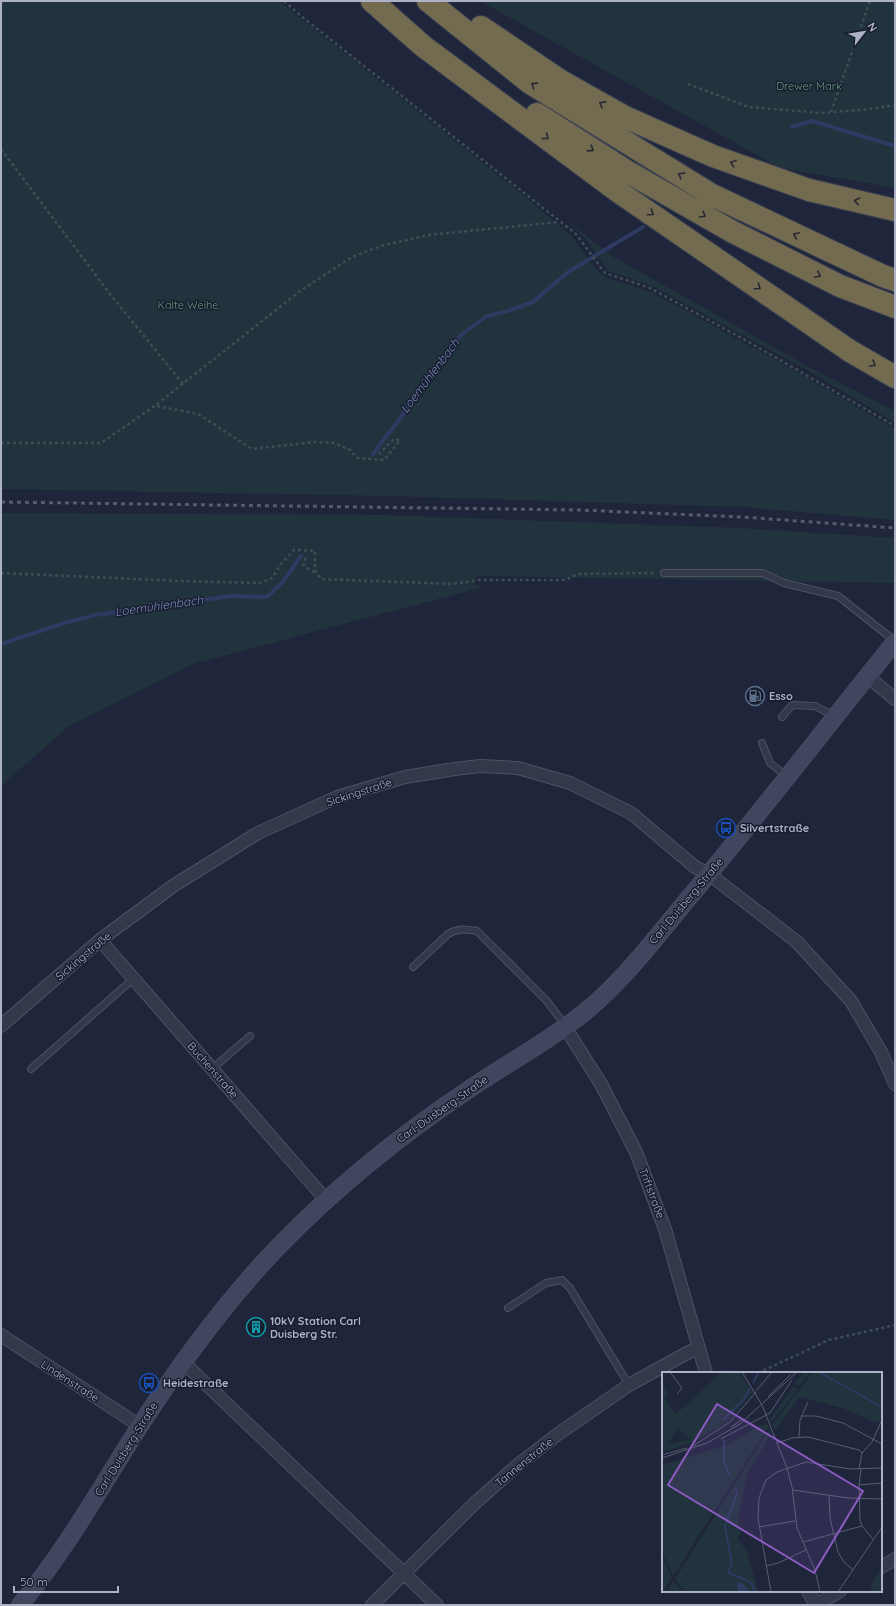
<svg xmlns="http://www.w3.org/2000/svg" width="896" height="1606" font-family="Quicksand,sans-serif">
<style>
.green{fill:#21333c}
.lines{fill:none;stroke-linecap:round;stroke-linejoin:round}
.stream{stroke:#2f3a62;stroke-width:4}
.service-casing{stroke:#4d5265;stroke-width:8}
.minor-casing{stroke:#4d5265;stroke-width:14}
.secondary-casing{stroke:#4d5265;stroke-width:18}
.motorway-casing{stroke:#3a3f52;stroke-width:24}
.path{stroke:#3c4f56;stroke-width:2.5;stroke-dasharray:3 3;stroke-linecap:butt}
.service{stroke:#33384b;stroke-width:6}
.minor{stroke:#33384b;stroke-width:12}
.secondary{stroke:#40465e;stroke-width:17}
.motorway{stroke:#726b4f;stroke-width:22}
.rail{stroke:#545b72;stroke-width:3;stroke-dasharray:4 4;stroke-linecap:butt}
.oneway{stroke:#262934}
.labels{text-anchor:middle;stroke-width:3;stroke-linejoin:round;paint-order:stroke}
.park-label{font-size:11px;fill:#629a7a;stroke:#181d2f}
.poi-label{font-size:11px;font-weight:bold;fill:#adb2c7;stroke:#181d2f;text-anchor:start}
.street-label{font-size:11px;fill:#adb2c7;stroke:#181d2f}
.water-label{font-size:12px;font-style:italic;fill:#7a88b7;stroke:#181d2f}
.inset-river{fill:none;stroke:#2f3a62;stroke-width:2}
.inset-road{fill:none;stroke:#585d73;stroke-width:1}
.view{fill:#8c5bc2;fill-opacity:0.15;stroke:#8c5bc2;stroke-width:2}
.inset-edge{fill:none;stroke:#adb2c7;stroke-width:2}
</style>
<rect width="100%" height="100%" fill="#1f253b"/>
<!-- green -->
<path class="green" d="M1,1H279L512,186L572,236L595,268L607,278L648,291L683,309L799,373L895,429V520L742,507L385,496L1,489Z
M480,1H895V188L780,168Z
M568,221L609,254L809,367L895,411V423L807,370L665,293L654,287L608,271L589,243Z
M1,513L385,515L741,528L895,538V583L477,576L474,585L484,587L193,664L68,727L1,786Z"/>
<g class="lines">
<!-- stream -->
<path class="stream" d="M792,127L812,121L895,146
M373,454L401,417L426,378L461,335L485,317L511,310L533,302L568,272L643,227
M1,644L71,621L96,615L231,596L267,597L283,582L301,556"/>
<defs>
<path id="service" d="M664,573H763L784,583L838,596L895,641
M782,717L792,705L815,706L834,716
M762,743L770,763L786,776
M413,967L448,934C458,928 465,929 477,931L546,1000L565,1025
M31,1069L133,979
M212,1069L250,1036
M508,1308L546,1283L562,1280L570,1288L629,1385"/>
<path id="minor" d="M867,676L895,699
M100,940L326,1200
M1,1026L100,940L173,886L258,833L337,797L405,777L455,769L480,766L518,768L570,783L631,813L695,867L709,874L797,942L851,1001L881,1052L895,1084
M565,1027L601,1084L636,1152L665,1229L706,1373
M1,1335L140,1426
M183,1362L437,1605
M881,1567L895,1559
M808,1591L816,1605
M372,1605L475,1503L519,1464L558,1434L629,1385L689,1352L699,1348
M816,1605L840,1591"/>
<path id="secondary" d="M20,1605C67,1549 102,1485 141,1424C182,1361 226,1301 278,1247C336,1187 402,1134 471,1088C509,1062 551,1040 586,1011C625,979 656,937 688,899C759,815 826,727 895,642"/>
<path id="motorway" d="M372,1L423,46L616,190L850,351L895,377
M428,1L530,83L712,195L883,276L895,280
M481,27L561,81L625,117L713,156L809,190L895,210
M537,114L628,172L733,232L840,286L895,307"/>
</defs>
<!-- service casing -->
<use href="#service" class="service-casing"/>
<!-- minor casing -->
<use href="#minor" class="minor-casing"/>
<!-- secondary casing -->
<use href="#secondary" class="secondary-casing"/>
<!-- motorway casing -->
<use href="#motorway" class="motorway-casing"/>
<!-- path -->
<path class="path" d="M284,1L301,16L576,234L605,273L650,288L745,340L895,426
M688,84L749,107L820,113L869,109L895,105
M831,112L870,1
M1,149L110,294L183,384
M157,406L198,414L252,449L314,442L334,443L350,450L357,458L384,460L400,440L394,439L379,454
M1,443H101L156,405L300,291L352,257L381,246L428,235L559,222
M306,558L303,564L307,568L317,574
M1,573L180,581L261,583L272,578L281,564L294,550L315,551V570L321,579L452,584L479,580H566L578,574L656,573
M758,1373L829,1340L895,1325"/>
<!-- service -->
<use href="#service" class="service"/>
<!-- minor -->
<use href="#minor" class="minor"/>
<!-- secondary -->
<use href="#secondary" class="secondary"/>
<!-- motorway -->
<use href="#motorway" class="motorway"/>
<!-- rail -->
<path class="rail" d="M1,502L579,510L742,517L895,528"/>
</g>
<!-- one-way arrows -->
<defs><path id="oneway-chevron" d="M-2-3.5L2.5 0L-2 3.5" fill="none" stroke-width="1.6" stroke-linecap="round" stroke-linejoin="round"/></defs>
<g class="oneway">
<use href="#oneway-chevron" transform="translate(534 85) rotate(-147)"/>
<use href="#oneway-chevron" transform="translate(602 104) rotate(-151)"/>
<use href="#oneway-chevron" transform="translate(546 137) rotate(37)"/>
<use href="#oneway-chevron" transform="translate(591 149) rotate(33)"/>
<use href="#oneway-chevron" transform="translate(733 163) rotate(-160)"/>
<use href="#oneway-chevron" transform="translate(681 175) rotate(-148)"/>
<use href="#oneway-chevron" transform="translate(857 201) rotate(-167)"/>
<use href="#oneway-chevron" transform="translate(651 213) rotate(35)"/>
<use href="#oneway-chevron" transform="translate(703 215) rotate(30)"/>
<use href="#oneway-chevron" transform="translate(796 235) rotate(-155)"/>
<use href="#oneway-chevron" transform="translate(818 275) rotate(27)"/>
<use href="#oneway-chevron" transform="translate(758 287) rotate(35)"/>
<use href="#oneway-chevron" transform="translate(873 364) rotate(30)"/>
</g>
<!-- icons -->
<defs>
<symbol id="fuel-ring" viewBox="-11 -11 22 22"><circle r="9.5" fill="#181d2f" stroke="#5c6f8a" stroke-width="1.5"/><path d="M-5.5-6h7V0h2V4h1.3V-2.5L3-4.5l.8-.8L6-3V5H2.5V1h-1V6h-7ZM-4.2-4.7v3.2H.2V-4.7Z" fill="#5c6f8a"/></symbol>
<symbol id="bus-ring" viewBox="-11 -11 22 22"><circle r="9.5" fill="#181d2f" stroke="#1a4fb4" stroke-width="1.5"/><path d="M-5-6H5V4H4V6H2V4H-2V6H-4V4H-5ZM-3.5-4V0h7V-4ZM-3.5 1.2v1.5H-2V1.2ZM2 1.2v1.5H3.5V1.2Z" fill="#1a4fb4"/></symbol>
<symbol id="building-ring" viewBox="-11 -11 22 22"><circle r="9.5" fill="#181d2f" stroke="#0f9aa8" stroke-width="1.5"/><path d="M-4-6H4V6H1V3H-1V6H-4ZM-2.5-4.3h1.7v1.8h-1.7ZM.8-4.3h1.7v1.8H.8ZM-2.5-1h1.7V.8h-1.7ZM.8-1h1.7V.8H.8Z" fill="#0f9aa8"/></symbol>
</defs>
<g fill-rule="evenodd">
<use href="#fuel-ring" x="744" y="685" width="22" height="22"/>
<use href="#bus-ring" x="715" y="817" width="22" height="22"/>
<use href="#building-ring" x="245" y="1316" width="22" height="22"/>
<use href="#bus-ring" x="138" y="1372" width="22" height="22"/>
</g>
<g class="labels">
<!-- park labels -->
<g class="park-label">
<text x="809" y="90">Drewer Mark</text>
<text x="188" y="309">Kalte Weihe</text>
</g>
<!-- poi labels -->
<g class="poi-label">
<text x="769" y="700">Esso</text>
<text x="740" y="832">Silvertstraße</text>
<text x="270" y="1325">10kV Station Carl<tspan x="270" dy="13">Duisberg Str.</tspan></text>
<text x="163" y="1387">Heidestraße</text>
</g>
<!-- street labels -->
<g class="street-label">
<text transform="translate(359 792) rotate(-18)" y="4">Sickingstraße</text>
<text transform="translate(686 901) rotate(-50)" y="4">Carl-Duisberg-Straße</text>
<text transform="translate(83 956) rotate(-40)" y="4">Sickingstraße</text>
<text transform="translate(213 1070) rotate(49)" y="4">Buchenstraße</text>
<text transform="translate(442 1109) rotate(-35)" y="4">Carl-Duisberg-Straße</text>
<text transform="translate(652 1193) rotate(69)" y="4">Triftstraße</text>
<text transform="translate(70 1381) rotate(33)" y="4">Lindenstraße</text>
<text transform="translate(126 1449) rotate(-58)" y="4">Carl-Duisberg-Straße</text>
<text transform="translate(524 1462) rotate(-39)" y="4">Tannenstraße</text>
</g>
<!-- water labels -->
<g class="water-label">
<text transform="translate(430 376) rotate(-53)" y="4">Loemühlenbach</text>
<text transform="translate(159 606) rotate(-8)" y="4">Loemühlenbach</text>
</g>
</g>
<!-- overview -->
<g transform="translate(662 1372)">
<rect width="220" height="220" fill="#1f253b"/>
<path d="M60,0H77L91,20L64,51L31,70L0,80V11L7,21L2,25L14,42ZM16,56L28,67L5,73ZM142,0H149L137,14L132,12ZM151,0H220V47L214,51L183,37L138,25L113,58L110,53ZM131,15L136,17L109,51L108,47ZM105,52L107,54L11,204L0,180V93L65,73L97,54ZM108,56L109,62L85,101L76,147L79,163L75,166L85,179L96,220H24L13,207ZM0,185L10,206L1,220H0ZM220,194V220H208L210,211ZM11,209L14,212L21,220H5Z" fill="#21333c" fill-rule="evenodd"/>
<path d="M79,210L84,215L88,220H76L75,211Z" fill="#2f3a62"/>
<path class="inset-river" d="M157,0L220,35M91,11L97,0M61,48L82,27L88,16M62,68V89L68,104M73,116L75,121L63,154L70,192L66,201L82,207L90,212L93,220"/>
<path class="inset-road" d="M8,0L20,16L15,22M80,0L100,33L125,96L130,115L135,156L153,198L158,220M94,19L110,0M106,25L128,3M139,44H154L181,51L220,72M69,55L81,47M137,65L138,48L146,30M59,67L108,41L130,8M115,71L130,66L146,65L197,78L200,81M31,74L68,50L94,20M0,83L25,76M0,86L45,71L78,52L135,0M197,97L200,81L210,70L220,48M197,113L199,97M131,118L186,126L220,127M167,123L168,146L176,180L182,190L191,198M97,155L133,149M211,167L200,154L198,148L197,113L220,111M141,170L200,154M104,194L116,191L144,178M109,220L96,146L97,126L104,108L115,100L144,90L188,97L220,96M176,220L220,155"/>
<path class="view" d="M55,32L201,119L152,201L6,113Z"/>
<rect width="220" height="220" class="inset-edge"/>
</g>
<!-- border -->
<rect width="896" height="1606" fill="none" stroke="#adb2c7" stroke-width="4"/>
<!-- north arrow -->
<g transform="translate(864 32) rotate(59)" stroke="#181d2f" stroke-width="3" paint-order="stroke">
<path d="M0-3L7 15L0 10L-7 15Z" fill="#adb2c7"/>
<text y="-6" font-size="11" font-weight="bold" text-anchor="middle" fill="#adb2c7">N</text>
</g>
<!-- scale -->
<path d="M14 1586v6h104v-6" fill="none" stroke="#adb2c7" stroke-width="2"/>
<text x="20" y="1586" font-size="12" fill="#adb2c7" stroke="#181d2f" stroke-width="3" paint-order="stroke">50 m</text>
</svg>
